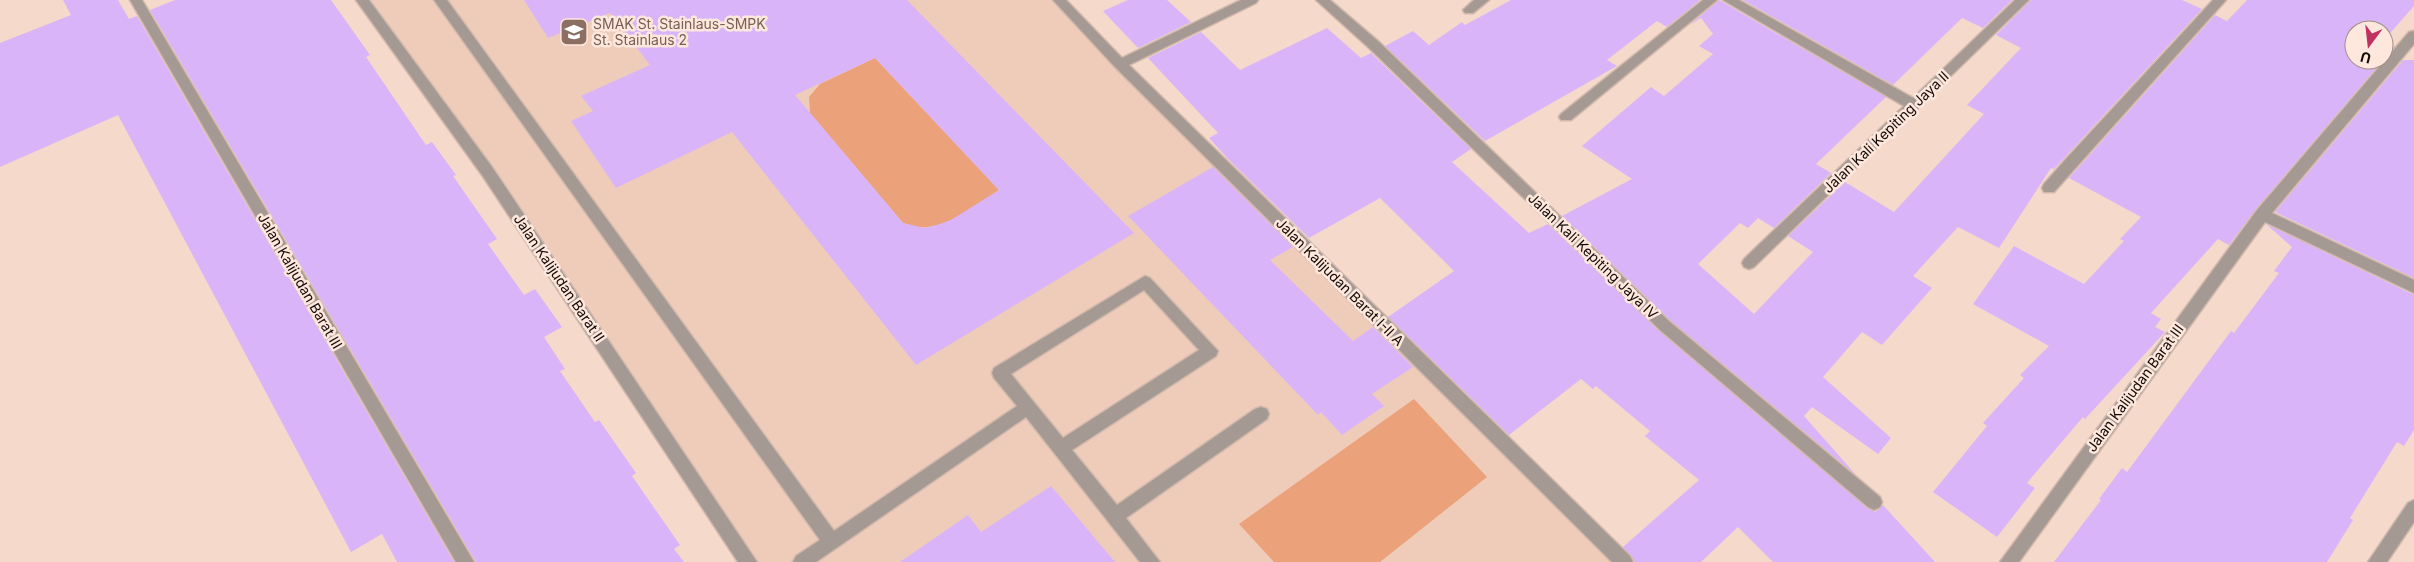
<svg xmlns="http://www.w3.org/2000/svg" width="2414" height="562" font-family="Inter,sans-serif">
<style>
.built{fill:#efccba}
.green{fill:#eba179}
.building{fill:#dab4f9;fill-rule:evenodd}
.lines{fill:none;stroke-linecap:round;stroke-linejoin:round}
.minor-casing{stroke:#d1b8ab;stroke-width:3}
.minor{fill:#a59a93;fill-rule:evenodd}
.labels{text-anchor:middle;stroke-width:5;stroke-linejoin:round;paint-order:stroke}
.education-label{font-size:14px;fill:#785e54;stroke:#fee7dc;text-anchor:start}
.street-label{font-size:14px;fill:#130a06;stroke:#fee7dc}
</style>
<rect width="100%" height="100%" fill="#f5d9cb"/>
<!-- built -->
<path class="built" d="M368,0H1055L1621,562H755L494,168Z"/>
<!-- green -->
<path class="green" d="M875,58L999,190C977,204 953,225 926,227C919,228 910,225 903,223L810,113L809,97L820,84Z
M1414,399L1487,477L1380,562H1274L1239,524Z"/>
<!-- building -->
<path class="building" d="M63,0H118L129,19L137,16L454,562H397L382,534L351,552L118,115L0,167V43L71,15Z
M175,0H331L370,55L366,57L426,145L432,142L456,175L453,176L497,239L488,244L524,295L535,289L562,327L544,337L565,369L560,371L595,422L599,420L636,473L632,476L680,545L674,549L684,562H476L150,10Z
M524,0H907L1134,233L916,365L732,132L616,188L571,121L593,111L581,96L650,65L610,13L548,38ZM875,58L999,190L951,220L937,225L924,228L903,223L795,95Z
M1128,0H1167L1191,22L1138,48L1103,11Z
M1511,0H1700L1667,27L1657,21L1607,60L1617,66L1485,141L1385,46L1413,31L1429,45L1462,22L1465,25Z
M1719,0L1886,97L1816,164L1831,173L1774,228L1758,218L1748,228L1740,223L1698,264L1754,314L1813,252L1788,236L1845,182L1894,212L1984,114L1967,105L2021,48L1996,35L2031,0H2182L2202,9L2054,169L2051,168L1999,248L1958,227L1913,276L1932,288L1882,345L1862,332L1823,377L1891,438L1878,454L1812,407L1804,416L1856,475L1671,321L1562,216L1632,179L1582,146L1651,87L1664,96L1713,54L1699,46L1713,34L1701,18L1690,25Z
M1743,0H2012L1983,28L1962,18L1893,85Z
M2247,0H2414V6L2384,40V30H2354V60H2383L2256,209L2229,245L2218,239L2151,313L2161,319L2155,327L2165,332L2085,419L2083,417L2027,483L2035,488L1997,537L1933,492L1987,426L1983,423L2024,378L2020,375L2049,346L1973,304L2014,246L2084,284L2124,241L2120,239L2141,217L2069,178L2215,15L2227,21Z
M1327,28L1361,58L1371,53L1471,149L1452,162L1529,233L1548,224L1659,331L1867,508L1875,512L1883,505L1935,562H1773L1738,527L1701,562H1635L1623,547L1699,480L1645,436L1650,431L1596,386L1593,389L1581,379L1509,435L1388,317L1454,271L1380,198L1309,238L1228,159L1209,138L1218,133L1148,58L1201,32L1240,70Z
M2403,60H2414V278L2275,212Z
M1213,167L1293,247L1270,260L1353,341L1373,327L1413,367L1372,394L1384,406L1342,435L1321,412L1318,415L1128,216Z
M2266,224L2414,295V430L2404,446L2397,442L2350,518L2353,520L2327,562H2054L2101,500L2099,499L2122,468L2127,472L2231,331L2234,333L2279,273L2274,271L2292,247Z
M1051,486L1115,562H900L968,515L981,532Z"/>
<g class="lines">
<defs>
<path id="minor" d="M130,0H142L474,562H456Z
M356,0H369L492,167L757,562H738L482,175Z
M434,0H447L834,531L1017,406L994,378L992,373L994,368L1145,276L1150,278L1218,351L1216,356L1072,450L1117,505L1255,409L1261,407L1267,409L1269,414L1267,419L1126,518L1160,562H1140L1026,417L816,562H793L796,556L820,540ZM1144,290L1199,350L1063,438L1011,374Z
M1053,0H1066L1122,58L1241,0H1258L1256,3L1129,65L1630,556L1633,562H1612L1115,67Z
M1316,0H1330L1379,42L1670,322L1880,497L1882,502L1880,507L1874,510L1868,507L1660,330L1369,48Z
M1474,0H1489L1473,13H1465L1463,10Z
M1703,0H1717L1571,120H1561L1559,117L1561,114Z
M1723,0H1739L1913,98L2015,0H2029L1754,267L1749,269L1744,267L1742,263L1744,259L1904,106Z
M2213,0H2226L2054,192H2044L2042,188L2044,184L2065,160Z
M2414,31V44L2272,213L2414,280V293L2265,222L2019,562H2000L2257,210L2409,32Z
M2414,500V522L2387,562H2368L2408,503Z"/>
</defs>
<!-- minor casing -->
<use href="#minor" class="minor-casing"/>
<!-- minor -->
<use href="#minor" class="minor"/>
</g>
<!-- icons -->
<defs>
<symbol id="school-square" viewBox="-11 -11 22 22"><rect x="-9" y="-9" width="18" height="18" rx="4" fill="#8d6e63" stroke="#fee7dc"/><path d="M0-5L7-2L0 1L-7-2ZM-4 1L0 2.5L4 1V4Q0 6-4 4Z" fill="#fff"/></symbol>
</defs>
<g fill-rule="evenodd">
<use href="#school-square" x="558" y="16" width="32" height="32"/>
</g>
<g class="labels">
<!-- education labels -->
<g class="education-label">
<text x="593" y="29">SMAK St. Stainlaus-SMPK<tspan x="593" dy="16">St. Stainlaus 2</tspan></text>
</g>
<!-- street labels -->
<g class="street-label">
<text transform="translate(1886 132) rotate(-44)" y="5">Jalan Kali Kepiting Jaya II</text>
<text transform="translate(1593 256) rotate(44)" y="5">Jalan Kali Kepiting Jaya IV</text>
<text transform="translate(559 278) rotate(56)" y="5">Jalan Kalijudan Barat II</text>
<text transform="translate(300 281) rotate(60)" y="5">Jalan Kalijudan Barat III</text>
<text transform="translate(1340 282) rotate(45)" y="5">Jalan Kalijudan Barat I-II A</text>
<text transform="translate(2135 388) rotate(-54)" y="5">Jalan Kalijudan Barat III</text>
</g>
</g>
<!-- north arrow -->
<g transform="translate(2369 45) rotate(195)"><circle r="24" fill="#fee7dc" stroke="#a08f86"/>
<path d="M0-4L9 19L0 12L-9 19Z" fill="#be3161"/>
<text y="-8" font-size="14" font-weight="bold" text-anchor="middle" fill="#130a06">U</text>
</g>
</svg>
